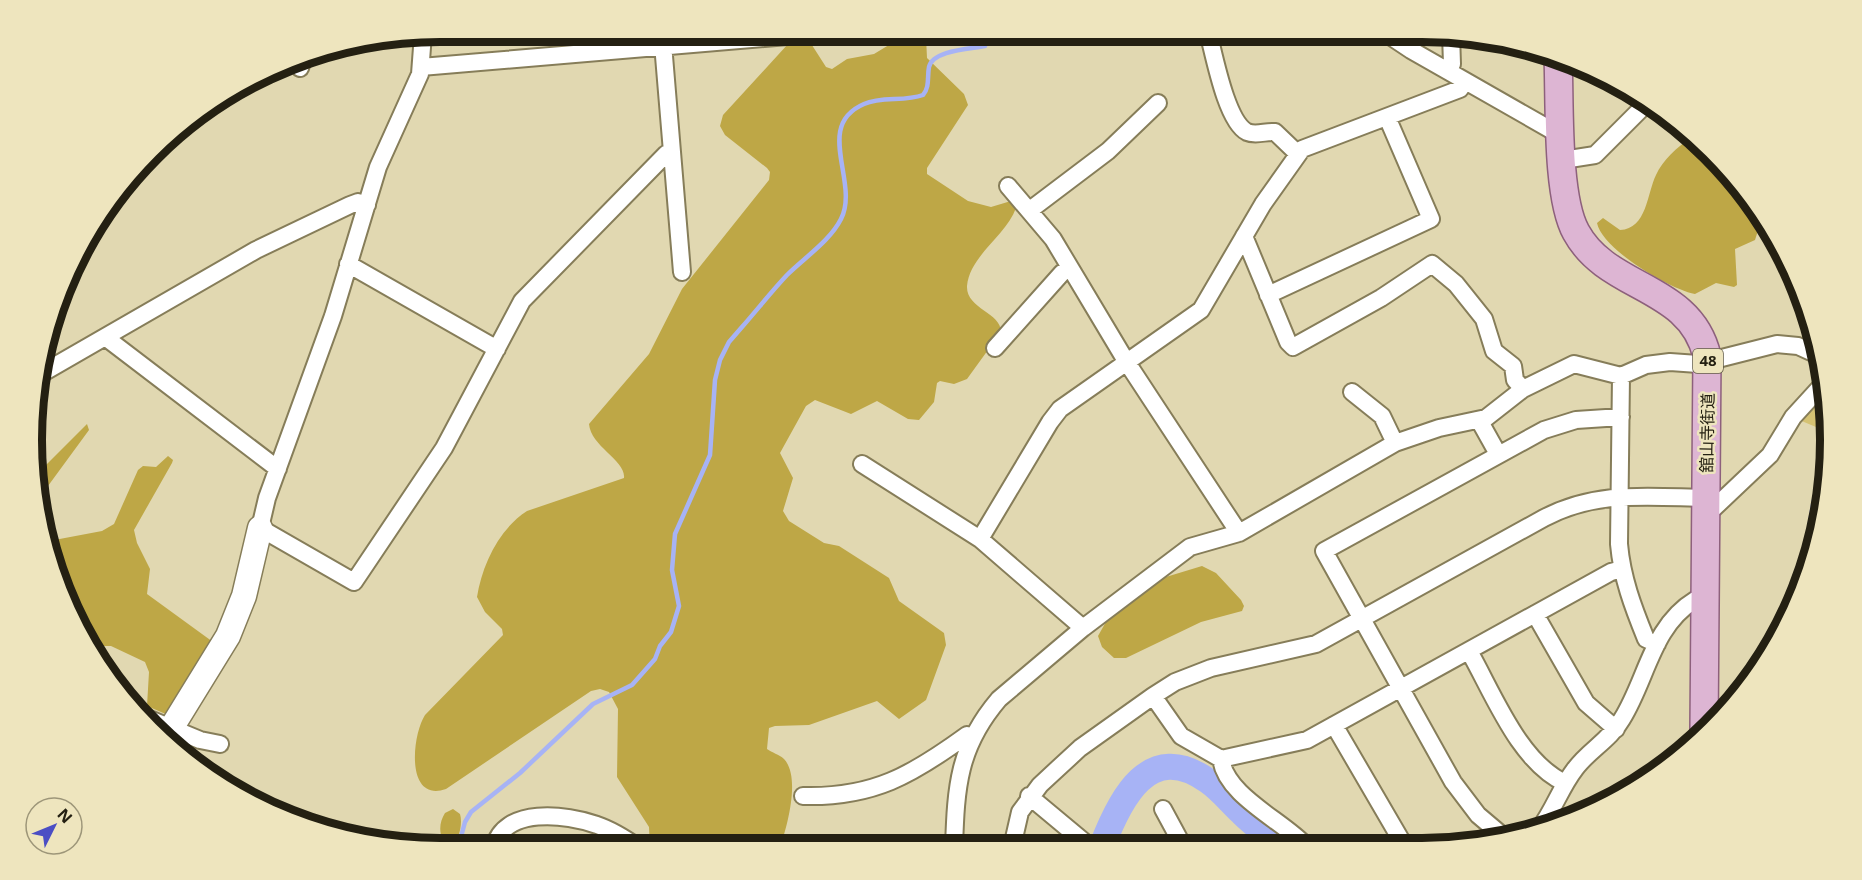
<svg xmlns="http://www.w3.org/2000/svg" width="1862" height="880" font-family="'Noto Sans','Noto Sans JP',sans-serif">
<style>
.green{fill:#d5c273}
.forest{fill:#bea746}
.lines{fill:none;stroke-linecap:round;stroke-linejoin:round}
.stream{stroke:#a7b3f5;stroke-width:4.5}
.river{stroke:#a7b3f5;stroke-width:26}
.street-casing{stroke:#867d59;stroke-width:20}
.secondary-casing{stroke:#867d59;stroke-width:27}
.primary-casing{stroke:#8d607c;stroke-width:30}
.street{stroke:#fff;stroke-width:16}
.secondary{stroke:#fff;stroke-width:24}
.primary{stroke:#ddb5d3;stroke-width:27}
.labels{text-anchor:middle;stroke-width:5;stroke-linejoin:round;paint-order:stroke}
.shield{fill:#eee5be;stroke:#615b46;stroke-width:1.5}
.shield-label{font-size:15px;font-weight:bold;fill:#242012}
.street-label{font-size:16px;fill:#242012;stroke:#eee5be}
.rim{fill:none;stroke:#242012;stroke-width:8}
</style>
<rect width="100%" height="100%" fill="#e1d8b1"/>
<!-- green -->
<path class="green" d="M1825,389L1828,417L1823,430L1797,419Z"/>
<!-- forest -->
<path class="forest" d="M923,33L926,37L927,58L964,94L968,105L927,168V174L968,201L991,207L1011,201L1016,208C1006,236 970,255 967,286C966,309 1001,312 1001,332L967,379L954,384L940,381L937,383L934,402L919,420L908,419L877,401L851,414L815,400L806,406L780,453L793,478L783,511L789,521L824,543L839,546L889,578L899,601L944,633L946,645L926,700L899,719L877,701L809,725L775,726L769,728L767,749C772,753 779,754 784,759C801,777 787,827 780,847L650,848L649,827L617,777L618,709L609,692L600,689L591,691L446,789C405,803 412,735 425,715L503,635L502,629L485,612L477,597C482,565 499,529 527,511L624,478C626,460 591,447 589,424L649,354L682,289L769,180L770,172L767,168L725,135L720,126L723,115L788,44L810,42L826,67L832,69L847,59L874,54L907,34Z
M1691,138C1711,142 1750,197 1763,215L1755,240L1735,249L1737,285L1734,287L1716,283L1695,294C1669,289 1602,249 1597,223L1603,218L1620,230C1647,229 1647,193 1656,175C1662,161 1678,146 1691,138Z
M87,424L89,430L37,501L36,475Z
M168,456L173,460L172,463L134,530L137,543L150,569L147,594L213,642L168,715L147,706L149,672L145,662L111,646H92L74,621L49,541L102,531L114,524L138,470L143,466L156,467Z
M1202,566L1216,573L1241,600L1244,606L1242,611L1201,622L1126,658H1114L1102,647L1098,636L1107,620L1156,580Z
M453,809L460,814C463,824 459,842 450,847C438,839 438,824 445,813Z"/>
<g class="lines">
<!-- stream -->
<path class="stream" d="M458,848L465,822L471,812L520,773L593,704L632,685L655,659L660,646L671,632L679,606L672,570L675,534L710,455L715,380L720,360L729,342L742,327C757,310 771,292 787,275C804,258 830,241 841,219C860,182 813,126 864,104C882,96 904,102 923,95C930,87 927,77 929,67C933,50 971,49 985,46"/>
<!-- river -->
<path class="river" d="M1820,528L1824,504
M1102,846C1120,799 1149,739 1208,781C1221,790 1231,803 1242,813C1254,825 1268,835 1281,846"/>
<defs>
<path id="street" d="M662,32L682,272
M1208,32C1214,54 1226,121 1247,132C1256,136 1266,131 1275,132L1298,154
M1384,32L1411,50L1553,131H1561
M423,34L420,74L378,167L333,316L267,498L260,528L354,582L444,448L522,301L666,154L672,153
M421,67L835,32
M300,68L304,56
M1448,71L1452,64L1451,34
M1563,160L1595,155L1649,101
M1008,186L1053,239L1126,361L1239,533
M1030,210L1108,151L1158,103
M1244,236L1288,342L1293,347L1381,298L1432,264L1456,284L1484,319L1494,351L1513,366L1515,380L1523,389
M348,264L497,349
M1268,295L1431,219L1387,117
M105,337L278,469
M995,348L1062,273L1070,268
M39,375L256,250L350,205L358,202L367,205
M1621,376L1619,544C1622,578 1633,607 1646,639L1657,644
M1352,392L1382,416L1395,443
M1479,420L1498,454
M862,464L980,539L1083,628
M1706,508H1714L1770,455L1793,417L1825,382
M980,539L1050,422L1060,409L1201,310L1263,204L1302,149L1460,89L1465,81
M1535,614L1586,703L1616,729
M1469,651C1493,693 1519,762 1565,783
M1153,696L1181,736L1221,759
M142,716L200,740L220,744
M1334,725L1404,845
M803,796C873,798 912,775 967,735L972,737
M1029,796L1083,841L1082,846
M1163,809L1183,846
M1540,828C1554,809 1561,787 1575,769C1589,750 1610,740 1622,719C1647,679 1652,626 1695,600H1705
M1504,837L1478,815L1453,782L1324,551L1544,430L1576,420L1621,417
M1306,846C1282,820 1226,796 1221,759L1307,740L1611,572L1622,569
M954,847C956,787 958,747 999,699L1083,628L1190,547L1239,533L1395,443L1439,428L1486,418L1523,389L1574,364L1621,376L1646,365L1670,362L1698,364L1777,344L1798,346L1822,357
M1012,847L1020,812L1040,785L1080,748L1153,696L1175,682L1211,668L1316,644L1544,518C1597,490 1648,497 1707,498
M494,848C503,806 567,814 597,825C612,830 626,839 639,848"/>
<path id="secondary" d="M164,740L228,636L244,596L260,528"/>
<path id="primary" d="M1558,56C1560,101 1556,196 1576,232C1608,291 1690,284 1707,356L1704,731"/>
</defs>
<!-- street casing -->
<use href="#street" class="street-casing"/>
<!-- secondary casing -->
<use href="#secondary" class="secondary-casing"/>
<!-- primary casing -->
<use href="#primary" class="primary-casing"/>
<!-- street -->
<use href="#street" class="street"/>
<!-- secondary -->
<use href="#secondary" class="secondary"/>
<!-- primary -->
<use href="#primary" class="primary"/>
</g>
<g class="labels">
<!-- shield labels -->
<rect class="shield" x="1693" y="349" width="30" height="24" rx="4.5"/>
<g class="shield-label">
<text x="1708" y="366">48</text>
</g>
<!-- street labels -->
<g class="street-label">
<text transform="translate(1707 433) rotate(-89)" y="6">舘山寺街道</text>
</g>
</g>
<!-- crop -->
<path d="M0 0H1862V880H0ZM440 42H1422A398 398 0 0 1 1820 440V440A398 398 0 0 1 1422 838H440A398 398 0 0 1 42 440V440A398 398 0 0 1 440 42Z" fill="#eee5be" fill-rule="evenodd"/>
<path class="rim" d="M440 42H1422A398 398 0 0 1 1820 440V440A398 398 0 0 1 1422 838H440A398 398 0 0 1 42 440V440A398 398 0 0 1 440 42Z"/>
<!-- north arrow -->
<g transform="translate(54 826) rotate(47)"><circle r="28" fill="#eee5be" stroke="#9d9679" stroke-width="1.5"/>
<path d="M0-4.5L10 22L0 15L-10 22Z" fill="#4b4ec4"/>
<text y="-9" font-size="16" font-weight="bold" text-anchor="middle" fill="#242012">N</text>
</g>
</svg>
